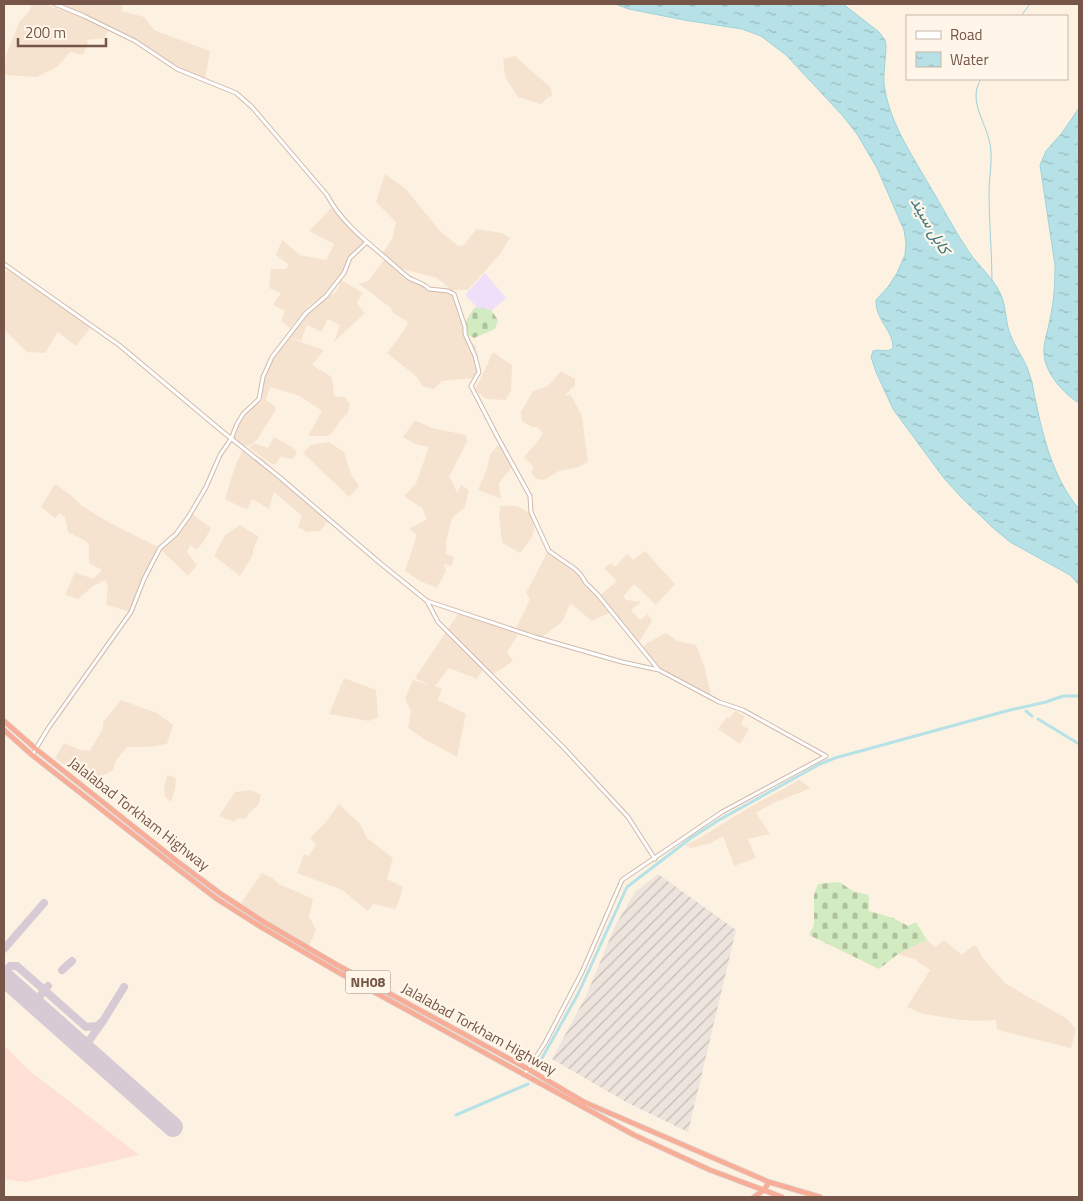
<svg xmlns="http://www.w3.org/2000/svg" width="1083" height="1201" font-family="'Titillium Web',Vazirmatn,sans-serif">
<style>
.residential{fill:#f5e3d0}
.commercial{fill:#fee0d5}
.industrial{fill:url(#industrial-furrows)}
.education{fill:#efdff9}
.cemetery{fill:url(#cemetery-stones)}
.water{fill:url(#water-ripples);stroke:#9cd2d9}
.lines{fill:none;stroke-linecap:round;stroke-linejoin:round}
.stream{stroke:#9cd2d9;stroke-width:1}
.canal{stroke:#b6e2e7;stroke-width:3}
.taxiway{stroke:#d8cad4;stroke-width:8}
.runway{stroke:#d8cad4;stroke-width:20}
.minor-casing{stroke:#d0baac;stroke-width:5}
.highway-casing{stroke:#dbd3cf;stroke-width:6}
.minor{stroke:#fff;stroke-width:3}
.highway{stroke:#f9ad97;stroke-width:4.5}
.labels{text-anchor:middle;stroke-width:4.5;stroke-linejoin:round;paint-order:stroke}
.shield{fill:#fff6e9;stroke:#9e8678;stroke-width:1}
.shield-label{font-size:14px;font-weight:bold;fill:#755648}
.street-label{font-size:15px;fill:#755648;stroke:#fff6e9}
.water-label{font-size:16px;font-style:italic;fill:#3e7a83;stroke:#fff6e9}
</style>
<defs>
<pattern id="industrial-furrows" width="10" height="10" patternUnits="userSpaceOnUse" patternTransform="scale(1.25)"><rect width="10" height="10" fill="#ece4dd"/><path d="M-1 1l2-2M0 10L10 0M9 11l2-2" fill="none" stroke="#c4bcb5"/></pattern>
<pattern id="cemetery-stones" width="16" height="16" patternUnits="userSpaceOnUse" patternTransform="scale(1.25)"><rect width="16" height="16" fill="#d3ebc0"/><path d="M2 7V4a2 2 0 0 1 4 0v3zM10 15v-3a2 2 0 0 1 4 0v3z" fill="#b0c19e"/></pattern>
<pattern id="water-ripples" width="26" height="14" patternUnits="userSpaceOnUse" patternTransform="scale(1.25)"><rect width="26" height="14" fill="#b6e2e7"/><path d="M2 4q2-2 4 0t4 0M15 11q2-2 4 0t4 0" fill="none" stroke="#99babd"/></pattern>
</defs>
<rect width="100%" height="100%" fill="#fdf2e2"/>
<!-- residential -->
<path class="residential" d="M32,4H44L82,17L61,4H122V11L144,17L154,30L210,51L205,79L185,72L140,44L92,21L109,30L105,38L87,40L88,44L83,55L70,52L57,67L37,77L4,75L6,54L20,21L29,12Z
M515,56L551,88L552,96L547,98L541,104L518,97L505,77L503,59Z
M385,174L405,188L440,231L458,246L464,245L476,229L502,233L510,238L500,254L468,290H451L437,278L402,269L382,254L392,239L396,222L376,202Z
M334,205L367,242L347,258L343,274L324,297L310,304L290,328L281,321L285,311L273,305L281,293L269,288L271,269H286L289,265L276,255L282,240L300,255L326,260L334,244L309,231Z
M384,260L412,281L429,290L450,292L455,298L468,339L476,346L478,372L475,378L442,381L434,389L422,386L417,377L387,353L405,329L408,322L393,313L391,308L359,284L368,281Z
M7,269L91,327L76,346L58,332L45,353L27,352L9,334L4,331V275Z
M340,279L363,293L357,303L365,313L334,342L340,325L328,319L321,332L307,325L301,341L290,338L304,316L329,295L334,294L339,287Z
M289,338L324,350L312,365L332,377L334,396L345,397L350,404L348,413L340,421L332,433L327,436H308L322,411L300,396L270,387L266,400L275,406V411L257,440L248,446L239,444L232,439L242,417L252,405L262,401L263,378L279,349Z
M493,352L512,365L511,390L506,400L486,399L475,390Z
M561,371L575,379V386L565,395H571L582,416L588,462L579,467L559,471L544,480L536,479L531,472L534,468L524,457L537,442L543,433L537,427H532L522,421L521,412L533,391L548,386Z
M415,420L432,428L466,435L467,442L449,477L452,481L457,493L461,485L469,490L465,507L452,518L446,542V554L454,557L452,566L444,564L446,571L437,588L420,581L405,571L417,535L409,529L427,519L422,508L404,496L416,483L429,447L415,444L403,437Z
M274,437L295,449L297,454L292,459L280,457L276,464H272L249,448L254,443L268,448Z
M329,442L344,452L351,474L359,486L349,497L303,453L311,445Z
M500,445L513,466L499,483L501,499L478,490L487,468L490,455L497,446Z
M243,449L262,458L328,521L320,531L307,532L298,527L302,516L274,492L269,509L252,499L247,510L225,499L234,469Z
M55,484L71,495L82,506L110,523L160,548L131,612L106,605L108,586L105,580L93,586L78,599L65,595L75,572L93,579L102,570L89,563V545L87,542L68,532L65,517L60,513L55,518L41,507Z
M500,506H517L532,514L535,524L532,537L520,553L502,543L499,517Z
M192,514L211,528L204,541L197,550L190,545L187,552L197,565L188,576L161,550Z
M240,525L259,537L253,550V555L240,576L214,556L225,535Z
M548,551L577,573L598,597L617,581L604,568L611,563L615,567L627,554L633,560L645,551L675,584L656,605L634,584L623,597L627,600L641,602L631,610L640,620L648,614L652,621L639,642L611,612L592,621L574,606L570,604L562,622L541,638L516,628L530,599L526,593Z
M460,611L518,635L507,652L513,661L494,674L485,666L477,679L449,668L435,686L442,689L438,700L466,714L457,757L424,739L408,728L411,711L405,698L413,680L429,685L415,678Z
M666,633L678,641L696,645L704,665L711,695L658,668L643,647L647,643Z
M344,678L376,690L378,717L369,721L329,714Z
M121,700L157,713L173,725L167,744L149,747H127L117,759L113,770L102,776L91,786L55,758L64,743L81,750L90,751L103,728V722Z
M735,711L745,716L741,725L749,729L740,744L718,729L727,717L730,718Z
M167,775L176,778L175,789L171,802L165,797L164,788Z
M799,780L811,788L771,804L756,813L770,834L748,839L756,858L734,866L723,836L711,843L691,848L685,845L698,839L750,807Z
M251,790L261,795L259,804L249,813L246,819L238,818L234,822L219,816L235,792Z
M339,804L360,824L367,838L393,858L387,879L403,887L399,901L395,909L373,904L368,911L342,890L297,873L304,854L309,856L316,844L310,838L325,823Z
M262,873L271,877L279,884L313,899L309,916L316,930L309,946L275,926L241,903Z
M927,940L935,947L944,940L962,955L974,945L978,948L982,957L1006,984L1066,1018L1076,1029L1071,1048L997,1030L996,1020L979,1021L961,1020L924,1014L907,1007L930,970L914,959L898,954Z"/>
<!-- commercial -->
<path class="commercial" d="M4,1045L26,1068L139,1155L25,1182L4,1179Z"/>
<!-- industrial -->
<path class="industrial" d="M658,874L736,930L688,1132L628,1103L552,1059L586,996L616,924L635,892Z"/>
<!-- education -->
<path class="education" d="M485,273L506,298L492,310L478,308L465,295Z"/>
<!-- cemetery -->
<path class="cemetery" d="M475,307L491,310L498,320L495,329L474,338L468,335L465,322Z
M839,882L853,891L869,895V911L893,918L908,926L916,922L927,940L898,954L879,969L809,935L814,925V895L818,884Z"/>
<!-- water -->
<path class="water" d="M615,4H843L879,32L885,40L886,46C886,58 883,72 884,84C889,121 910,152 928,183C942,206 954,230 969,252C978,265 992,277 999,291C1006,303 1005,318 1009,331C1014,347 1026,360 1030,376C1033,383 1033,390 1035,398C1043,437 1053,478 1079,509V585L1070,575L1010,542L992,527L960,496L943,477L893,409L876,372L871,357L873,351C880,348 886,354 893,348C894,331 875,320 876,300L888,287L897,273L905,255L906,243L904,230L877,168L857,134L842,115L786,55L761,36L742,29L684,20L629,9Z
M1079,108V403C1063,393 1045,373 1044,354C1043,343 1048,331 1050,319C1054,302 1055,283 1055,265L1040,165L1046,151L1062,133Z"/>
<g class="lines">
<!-- stream -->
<path class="stream" d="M1021,16L1030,4
M981,79C967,101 986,121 990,144C993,160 989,176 989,193C989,223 992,252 992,281"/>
<!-- canal -->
<path class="canal" d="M1026,711L1032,716
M1038,719L1079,744
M537,1067L578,994L627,887L691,838L719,820L820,764L835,758L1010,710L1046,702L1063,696H1079
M456,1115L528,1084"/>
<!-- taxiway -->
<path class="taxiway" d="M4,949L44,903
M62,970L72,961
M4,974L10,966H17L86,1027L97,1026L103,1021
M30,1001H36L48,986
M81,1046L86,1045L103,1021L124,987"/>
<!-- runway -->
<path class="runway" d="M4,977L173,1127"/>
<defs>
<path id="minor" d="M55,4L84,16L135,41L177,69L236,93L252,107L327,195C341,222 366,241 388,260C395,266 402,273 409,278C416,282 424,283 429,289L448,291L454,294L465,327V334L475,356L479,372L471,386L498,438L530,496L531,512L549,551L575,569L581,575L586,583L598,595L658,669
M4,264L119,345L223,432L277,475L380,563L427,601L535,637L622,662L659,670L719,702L743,710L826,756L722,812L622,880L582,972L545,1043L524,1075
M427,601L438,622L564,748L628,817L655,859
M32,755L49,727L131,612L144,579L160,548L176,534L189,516L206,487L220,455L231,439L237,424L243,414L259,399L263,377L272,357L306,313L326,296L344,273L350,258L367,242"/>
<path id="highway" d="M4,721L36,749L178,862L221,894L264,922L339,966L528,1069L584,1102L769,1182L820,1197
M4,730L32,755L175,867L217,899L261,927L336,971L634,1135L710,1170L782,1197
M754,1197L764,1190L769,1182"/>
</defs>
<!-- minor casing -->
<use href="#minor" class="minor-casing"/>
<!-- highway casing -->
<use href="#highway" class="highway-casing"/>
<!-- minor -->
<use href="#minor" class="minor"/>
<!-- highway -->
<use href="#highway" class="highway"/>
</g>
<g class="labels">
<!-- shield labels -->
<rect class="shield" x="345.5" y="970.5" width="45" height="23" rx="4"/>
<g class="shield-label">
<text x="368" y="987">NH08</text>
</g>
<!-- street labels -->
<g class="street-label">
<text transform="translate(139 814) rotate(38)" y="5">Jalalabad Torkham Highway</text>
<text transform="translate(479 1029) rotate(29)" y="5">Jalalabad Torkham Highway</text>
</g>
<!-- water labels -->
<g class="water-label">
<text transform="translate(931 225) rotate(60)" y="6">کابل سيند</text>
</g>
</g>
<!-- border -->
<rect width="1083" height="1201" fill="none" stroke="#755648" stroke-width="10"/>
<!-- legend -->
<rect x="906" y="15" width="162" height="65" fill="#fff6e9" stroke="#c8b6a9"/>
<rect x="916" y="31" width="25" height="8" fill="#ffffff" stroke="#c8b6a9"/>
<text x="950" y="40" font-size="15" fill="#755648">Road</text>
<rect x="916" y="52" width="25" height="15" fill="url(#water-ripples)" stroke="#c8b6a9"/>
<text x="950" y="65" font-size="15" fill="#755648">Water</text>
<!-- scale -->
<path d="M18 38v8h88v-8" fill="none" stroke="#755648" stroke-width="2.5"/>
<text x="25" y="38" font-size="15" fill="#755648" stroke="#fff6e9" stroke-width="4" paint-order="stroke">200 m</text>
</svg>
